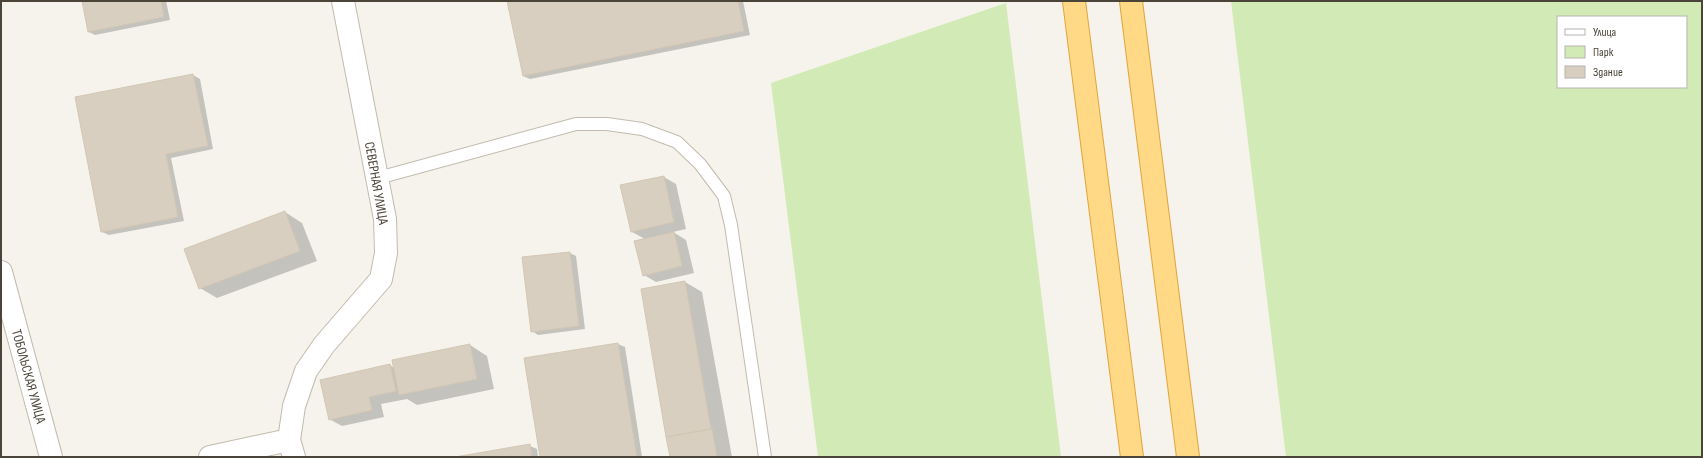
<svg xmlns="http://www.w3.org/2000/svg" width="1703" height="458" font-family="'Sofia Sans Condensed',sans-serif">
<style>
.green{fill:#d2eab5;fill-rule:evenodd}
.shadow{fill:#0003}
.building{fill:#d8cfc1;stroke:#d3c7b4}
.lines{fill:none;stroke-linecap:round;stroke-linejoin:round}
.service-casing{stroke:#c2bbae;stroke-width:14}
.minor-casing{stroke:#c2bbae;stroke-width:24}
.trunk-casing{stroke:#e0a43c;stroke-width:24}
.service{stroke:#fff;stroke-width:12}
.minor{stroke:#fff;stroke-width:22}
.trunk{stroke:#ffd985;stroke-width:22}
.labels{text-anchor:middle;stroke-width:4;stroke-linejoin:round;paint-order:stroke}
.street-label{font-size:14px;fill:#4b4439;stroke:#fff}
</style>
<rect width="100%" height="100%" fill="#f6f3ec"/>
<!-- green -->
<path class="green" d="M1231,1H1702V457H1286ZM1558,17H1686V87H1558Z
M1006,3L1061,457H818L771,83Z"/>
<!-- shadow -->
<path class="shadow" d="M83,1H166L170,20L95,35L89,32Z
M508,1H743L750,35L530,79L523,76Z
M193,75L200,79L213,149L171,158L184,221L109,235L102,232Z
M664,177L676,184L686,229L673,232L686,240L694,273L656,282L644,275L645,239L632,232Z
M285,212L302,223L317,261L217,298L200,288Z
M570,253L576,256L585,329L538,335L532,331Z
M685,282L702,292L732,457H671L642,290Z
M618,344L625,347L642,457H541L525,359Z
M470,345L487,356L494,389L417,405L407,399L381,404L384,417L342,426L329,419L390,365L394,368Z
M530,446L537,449L538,457H461Z"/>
<!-- building -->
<path class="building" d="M82,1H161L164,17L88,32Z
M507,1H738L744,31L523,76Z
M193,74L208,146L166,154L178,217L101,232L75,97Z
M664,176L674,222L631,232L620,185Z
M285,211L300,251L199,289L184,249Z
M674,232L682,266L643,276L634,241Z
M570,252L579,326L531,332L522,257Z
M685,281L711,429L666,437L641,289Z
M618,343L637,457H540L524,358Z
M470,344L477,379L399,395L392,360Z
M390,364L396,391L369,397L372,410L329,420L320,380Z
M712,429L717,457H670L666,437Z
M530,444L532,457H455Z"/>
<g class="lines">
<defs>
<path id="service" d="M378,178L576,124H607L642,129L677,142L700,164L724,196L731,225L765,457"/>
<g id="minor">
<path id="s1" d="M1,272L51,457"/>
<path d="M210,457L289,440"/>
<path d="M294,457L289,440L294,406L306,371L324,345L381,279L386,253L385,219L343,1"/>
</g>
<path id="trunk" d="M1074,1L1132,457
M1131,1L1188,457"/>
</defs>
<!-- service casing -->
<use href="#service" class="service-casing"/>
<!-- minor casing -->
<use href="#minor" class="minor-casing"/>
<!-- trunk casing -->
<use href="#trunk" class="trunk-casing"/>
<!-- service -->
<use href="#service" class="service"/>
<!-- minor -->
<use href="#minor" class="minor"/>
<!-- trunk -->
<use href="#trunk" class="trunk"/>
</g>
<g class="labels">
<!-- street labels -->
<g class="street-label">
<text transform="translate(377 183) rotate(80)" y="5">СЕВЕРНАЯ УЛИЦА</text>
<text dy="5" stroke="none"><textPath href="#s1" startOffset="108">ТОБОЛЬСКАЯ УЛИЦА</textPath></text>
</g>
</g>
<!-- border -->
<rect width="1703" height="458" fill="none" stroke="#4b4439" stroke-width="4"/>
<!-- legend -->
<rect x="1557" y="16" width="130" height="72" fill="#ffffff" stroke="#b7b4b0"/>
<rect x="1565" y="29" width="20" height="6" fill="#ffffff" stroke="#b7b4b0"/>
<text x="1593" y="36" font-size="12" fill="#4b4439">Улица</text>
<rect x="1565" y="46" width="20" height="12" fill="#d2eab5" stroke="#b7b4b0"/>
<text x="1593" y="56" font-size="12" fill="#4b4439">Парк</text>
<rect x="1565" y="66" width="20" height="12" fill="#d8cfc1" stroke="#b7b4b0"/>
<text x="1593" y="76" font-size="12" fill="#4b4439">Здание</text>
</svg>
